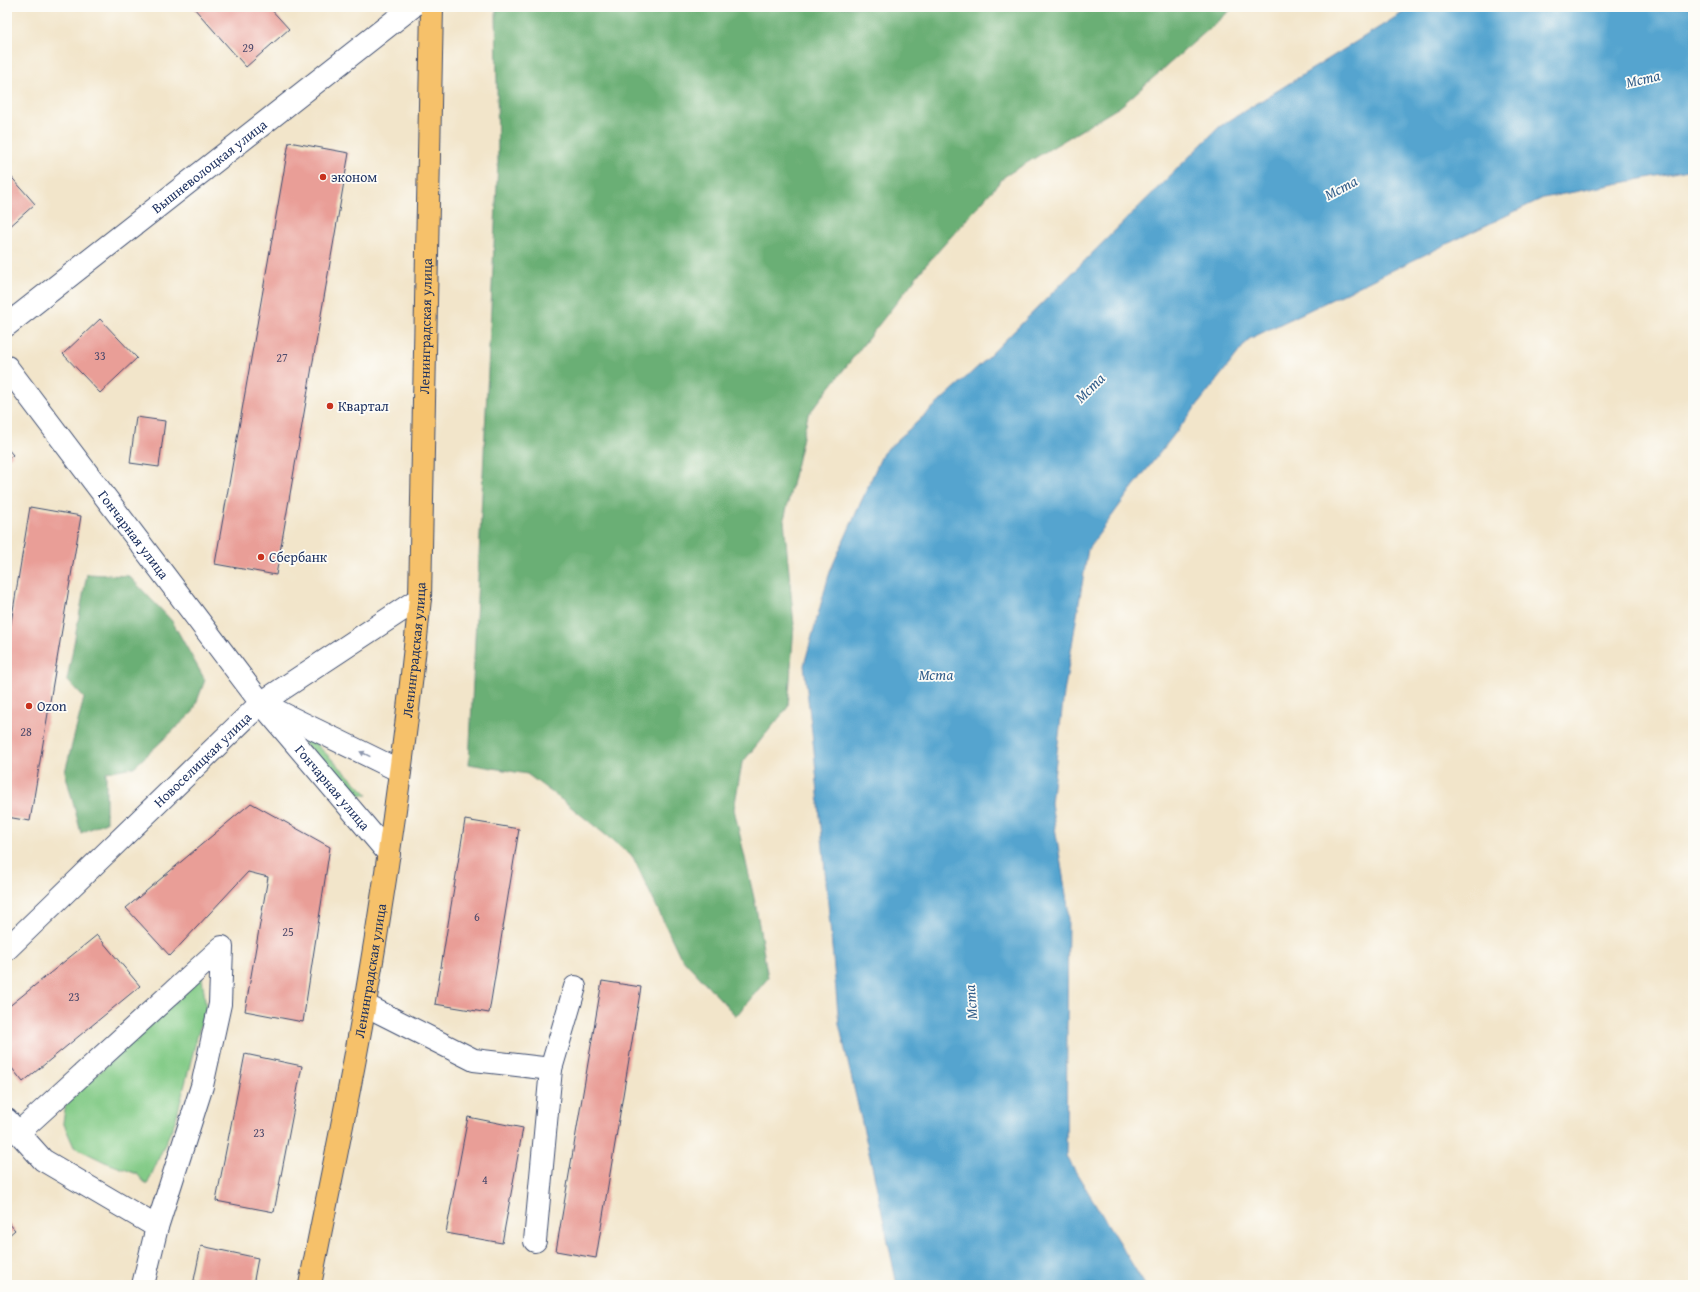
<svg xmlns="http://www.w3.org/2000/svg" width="1700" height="1292" font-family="'Gentium Book Plus',serif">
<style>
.green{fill:#83cb87;stroke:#4f7d72}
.forest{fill:#6aaf74;stroke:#426f69}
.water{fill:#55a4cf;stroke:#386a96}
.building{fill:#e99e97}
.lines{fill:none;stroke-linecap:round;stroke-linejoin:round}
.minor-casing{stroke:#3b4a6e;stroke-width:24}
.major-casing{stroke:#3b4a6e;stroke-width:24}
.minor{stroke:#fff;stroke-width:22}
.major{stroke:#f6c16b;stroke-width:22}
.oneway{fill:#8d97ae}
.poi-dot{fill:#c8321e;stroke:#fdfcf7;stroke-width:1.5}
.labels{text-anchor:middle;stroke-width:3.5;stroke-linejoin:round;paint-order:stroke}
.number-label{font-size:12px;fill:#4e4b6c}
.street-label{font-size:14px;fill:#1b2f5e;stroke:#fdfcf7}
.poi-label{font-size:14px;fill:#1b2f5e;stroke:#fdfcf7;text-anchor:start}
.water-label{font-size:15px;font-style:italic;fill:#325e8b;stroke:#fdfcf7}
</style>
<rect width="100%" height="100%" fill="#fdfcf7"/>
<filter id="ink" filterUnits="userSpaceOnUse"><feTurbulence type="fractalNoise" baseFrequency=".025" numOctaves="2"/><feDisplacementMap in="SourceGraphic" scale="8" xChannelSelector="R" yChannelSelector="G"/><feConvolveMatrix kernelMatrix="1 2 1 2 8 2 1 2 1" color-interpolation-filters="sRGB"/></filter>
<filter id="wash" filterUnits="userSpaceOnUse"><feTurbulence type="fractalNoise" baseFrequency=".012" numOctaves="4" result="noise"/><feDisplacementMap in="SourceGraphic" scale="16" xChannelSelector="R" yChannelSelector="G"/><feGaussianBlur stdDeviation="0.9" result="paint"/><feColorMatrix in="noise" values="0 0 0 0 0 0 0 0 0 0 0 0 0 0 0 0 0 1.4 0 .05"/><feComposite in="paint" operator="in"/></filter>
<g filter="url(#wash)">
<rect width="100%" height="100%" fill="#f2e5ca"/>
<!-- green -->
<path class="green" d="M307,735L368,795H353L299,738Z
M202,977L206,1008L197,1037L176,1119L147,1185L137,1174L105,1162L74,1147L63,1122L66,1103Z"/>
<!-- forest -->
<path class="forest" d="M496,7H1234L1121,106L1005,176L925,266L808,415L784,520L794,625L788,707L742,763L734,809L756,907L768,978L736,1016L680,956L633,857L566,803L527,774L469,764L498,162Z
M87,574L129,576L172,621L205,680L193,712L134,767L106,772V822L81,833L65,772L84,698L67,680Z"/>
<!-- water -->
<path class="water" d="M1419,7H1693V169L1543,198L1249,339L1130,491L1088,549L1064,693L1051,803L1068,907L1066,1156L1145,1285H897L873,1170L839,1024L814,750L804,665L830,571L883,453L981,364L1219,127L1407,10Z"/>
<g id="blocks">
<!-- building -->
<path class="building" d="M193,7H269L289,29L246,67Z
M289,142L349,153L276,575L215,564Z
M7,172L35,204L7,229Z
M100,319L137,358L100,393L63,354Z
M136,417L165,421L159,467L130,463Z
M7,448L13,455L7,460Z
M30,507L81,516L30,821L7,817V647Z
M251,803L330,847L303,1022L245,1011L268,877L248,872L170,956L126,908Z
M465,820L519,829L489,1013L435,1004Z
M97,935L140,986L23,1082L7,1062V1008Z
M602,981L641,987L596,1258L556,1251Z
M245,1054L302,1066L274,1212L216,1201Z
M468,1117L523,1128L502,1243L446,1233Z
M7,1221L15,1230L7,1237Z
M201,1246L258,1258L253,1285H193Z"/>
</g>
</g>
<g filter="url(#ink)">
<use href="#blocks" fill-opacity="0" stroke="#3b4a6e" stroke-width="1"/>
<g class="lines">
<defs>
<g id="minor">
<path id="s1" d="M7,325L412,7"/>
<path id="s2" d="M7,367L261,703L389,854"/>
<path d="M269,707L400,771"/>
<path id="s3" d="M7,949L261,703L420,598"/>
<path d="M365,1005L474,1060L551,1069L575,987"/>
<path d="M7,1120L43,1160L157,1227L143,1285"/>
<path d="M18,1133L222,947L220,1004L202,1086L157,1227"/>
<path d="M535,1241L551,1069"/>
</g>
<g id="major">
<path id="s4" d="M310,1285C328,1191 349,1098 365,1003C388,869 407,733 420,598L432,7"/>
</g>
</defs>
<!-- minor casing -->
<use href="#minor" class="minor-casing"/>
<!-- major casing -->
<use href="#major" class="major-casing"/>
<!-- minor -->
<use href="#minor" class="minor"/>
<!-- major -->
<use href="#major" class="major"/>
</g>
<!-- one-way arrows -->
<defs><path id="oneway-solid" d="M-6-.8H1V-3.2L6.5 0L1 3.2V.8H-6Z"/></defs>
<use class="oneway" href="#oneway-solid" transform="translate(365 754) rotate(-154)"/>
</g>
<!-- markers -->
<g class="poi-dot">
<circle cx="323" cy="177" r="4"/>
<circle cx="330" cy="406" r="4"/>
<circle cx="261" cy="557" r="4"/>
<circle cx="29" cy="706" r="4"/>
</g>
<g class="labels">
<!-- number labels -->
<g class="number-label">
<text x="248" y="52">29</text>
<text x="100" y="360">33</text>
<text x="282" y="362">27</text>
<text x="26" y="736">28</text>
<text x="477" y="921">6</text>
<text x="288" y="936">25</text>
<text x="74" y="1001">23</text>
<text x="259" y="1137">23</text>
<text x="485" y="1184">4</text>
</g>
<!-- street labels -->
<g class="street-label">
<text dy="5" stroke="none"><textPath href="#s1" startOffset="257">Вышневолоцкая улица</textPath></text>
<text dy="5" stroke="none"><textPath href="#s4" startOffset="968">Ленинградская улица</textPath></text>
<text dy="5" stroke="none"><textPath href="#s2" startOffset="210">Гончарная улица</textPath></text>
<text dy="5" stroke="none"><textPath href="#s4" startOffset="644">Ленинградская улица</textPath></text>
<text dy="5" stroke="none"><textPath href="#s3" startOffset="272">Новоселицкая улица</textPath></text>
<text dy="5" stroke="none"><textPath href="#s2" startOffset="532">Гончарная улица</textPath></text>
<text dy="5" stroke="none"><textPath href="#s4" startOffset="320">Ленинградская улица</textPath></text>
</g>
<!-- poi labels -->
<g class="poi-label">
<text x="331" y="182">эконом</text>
<text x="338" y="411">Квартал</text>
<text x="269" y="562">Сбербанк</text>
<text x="37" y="711">Ozon</text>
</g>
<!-- water labels -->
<g class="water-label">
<text transform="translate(1643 79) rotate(-13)" y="5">Мста</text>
<text transform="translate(1341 188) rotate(-28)" y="5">Мста</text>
<text transform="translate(1090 388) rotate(-45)" y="5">Мста</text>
<text x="936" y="680">Мста</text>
<text transform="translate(971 1002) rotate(-94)" y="5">Мста</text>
</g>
</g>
<!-- margin -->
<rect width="1700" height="1292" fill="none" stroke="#fdfcf7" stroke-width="24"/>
</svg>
